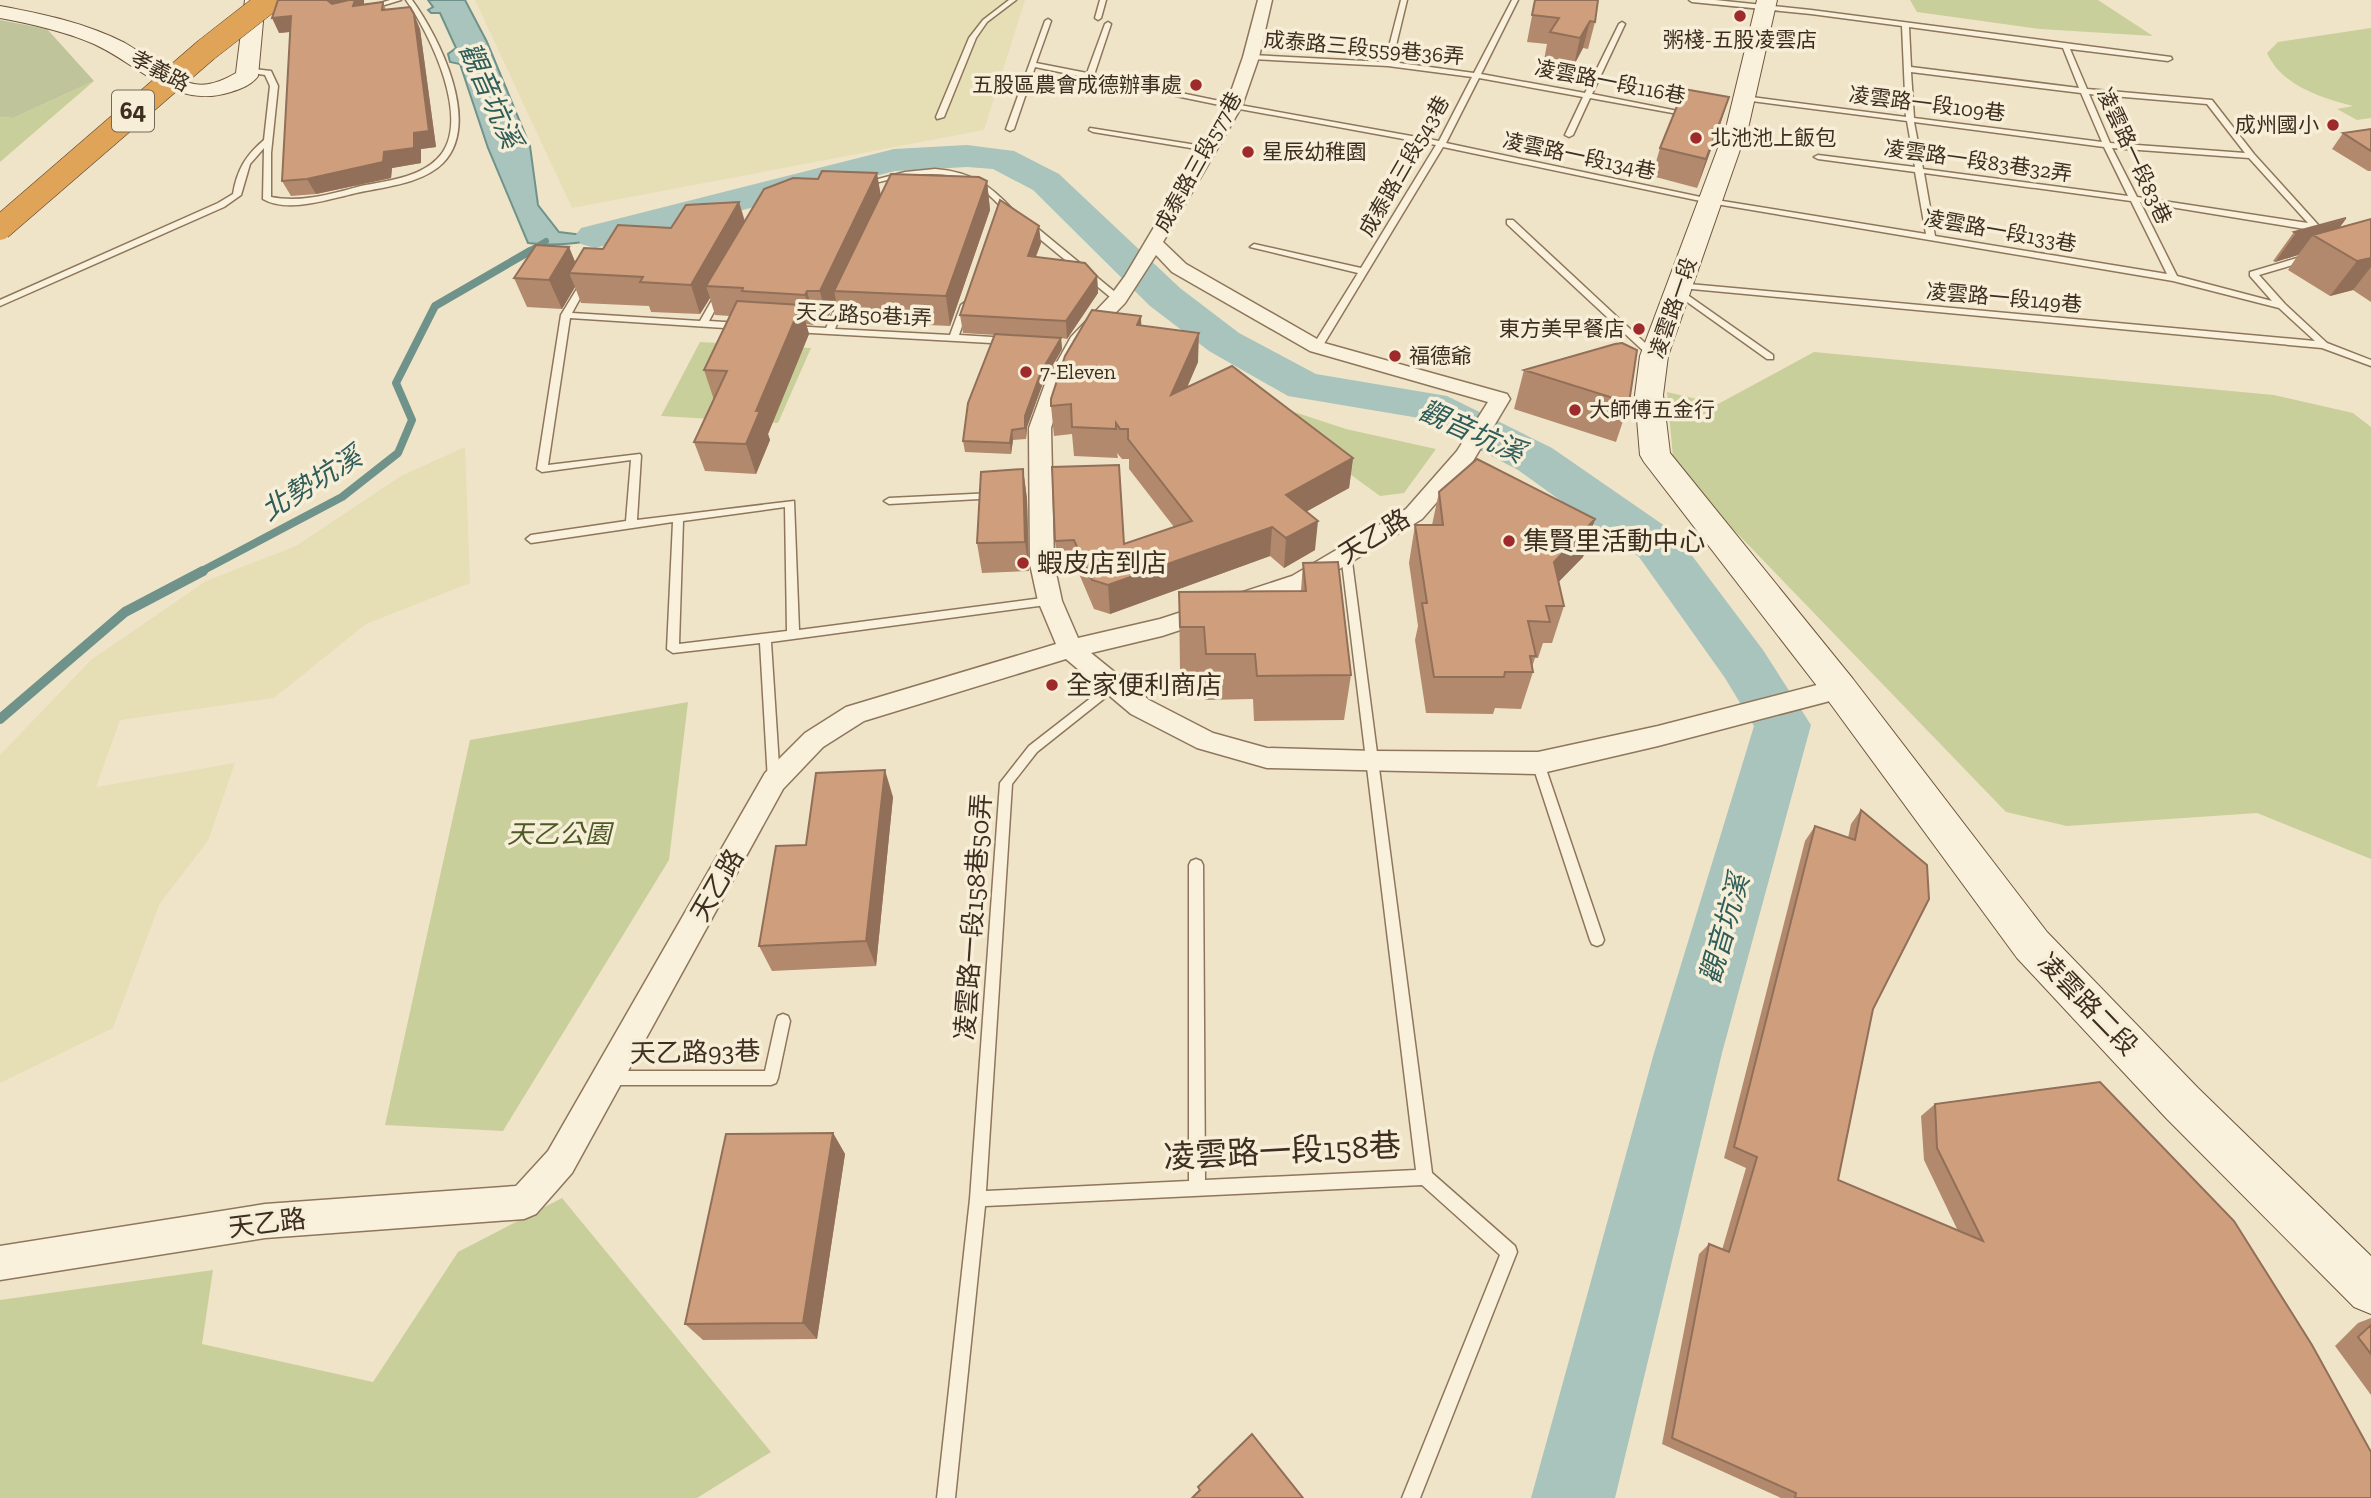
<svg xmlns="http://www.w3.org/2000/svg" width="2371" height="1498" font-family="'Zilla Slab','Noto Sans TC',serif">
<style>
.farmland{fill:#e6deb5}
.green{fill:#c9cf9b}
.cemetery{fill:#bfc49a}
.water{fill:#a9c4bc;stroke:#6f938a;stroke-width:2}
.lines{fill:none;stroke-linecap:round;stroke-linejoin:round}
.stream-far2{stroke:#6f938a;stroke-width:6}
.stream-far1{stroke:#6f938a;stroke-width:8}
.stream{stroke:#6f938a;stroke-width:10}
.river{fill:#a9c4bc;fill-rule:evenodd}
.lane-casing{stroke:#8d765c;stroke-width:3}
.street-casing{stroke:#8d765c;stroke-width:3}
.secondary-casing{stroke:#6f573f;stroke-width:2}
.lane{fill:#faf1dc;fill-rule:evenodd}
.street{fill:#faf1dc;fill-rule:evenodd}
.secondary{fill:#faf1dc;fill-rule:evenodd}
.highway-bridge-casing{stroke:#5b4430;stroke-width:25;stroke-linecap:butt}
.highway-bridge{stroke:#e0a458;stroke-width:24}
.wall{fill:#b2896c}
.shaded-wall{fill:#916f58}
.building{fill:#cf9f7d;stroke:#916f58;stroke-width:2}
.poi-dot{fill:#9e2a2b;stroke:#f7eed8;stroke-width:2.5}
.labels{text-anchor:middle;stroke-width:7;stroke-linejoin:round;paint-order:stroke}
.far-poi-label{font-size:21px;fill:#3d2e20;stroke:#f7eed8;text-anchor:start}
.far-street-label{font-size:21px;fill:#3d2e20;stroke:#f7eed8}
.shield{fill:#f7eed8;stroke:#756857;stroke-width:2}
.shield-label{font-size:24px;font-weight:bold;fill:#3d2e20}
.street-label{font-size:26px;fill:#3d2e20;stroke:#f7eed8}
.poi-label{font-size:26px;fill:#3d2e20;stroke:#f7eed8;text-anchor:start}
.park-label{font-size:26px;font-style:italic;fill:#4d5a26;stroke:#f7eed8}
.water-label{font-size:28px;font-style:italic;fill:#2f5d5a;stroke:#f7eed8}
.near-street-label{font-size:32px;fill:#3d2e20;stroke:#f7eed8}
</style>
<rect width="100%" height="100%" fill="#f0e4c8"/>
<!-- farmland -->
<path class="farmland" d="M475,0H1025L984,130L572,208Z
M465,447L470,583L366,624L274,698L120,720L96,787L235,763L208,841L160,903L113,1028L0,1083V755L91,660L206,581L296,546L401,476Z"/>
<!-- green -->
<path class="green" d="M1910,0H2098L2153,36L2040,29L1917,12Z
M2371,28V118L2357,120L2337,109L2353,106C2321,98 2282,86 2267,53L2278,42Z
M94,81L0,162V117L13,118Z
M700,342L811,348L778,423L661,416Z
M1814,352L2274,395L2353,413L2371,427V859L2257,813L2067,826L2006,812L1674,468L1667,392L1718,404Z
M1240,394L1346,429L1436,449L1404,493L1380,496Z
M688,702L669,860L503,1131L385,1125L470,740Z
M562,1198L771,1452L697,1498H0V1300L213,1270L202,1344L373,1382L458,1252Z"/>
<!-- cemetery -->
<path class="cemetery" d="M0,20L47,29L94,81L13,118L0,117Z"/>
<!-- water -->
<path class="water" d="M428,0H465L487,42L530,146L538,205L559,232L583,235L666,215L678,220C630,231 577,250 528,243L488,148L460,64L450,62L448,54L456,48L440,13H431L428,10L433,7Z"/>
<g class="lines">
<!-- stream-far2 -->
<path class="stream-far2" d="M527,252L546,241"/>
<!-- stream-far1 -->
<path class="stream-far1" d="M200,572L342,497L398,453L412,420L396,383L435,306L530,251"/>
<!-- stream -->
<path class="stream" d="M0,719L125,612L203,571"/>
<!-- river -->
<path class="river" d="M967,145L1014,151L1059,174L1180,288L1239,333L1316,374L1447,396L1552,448L1675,533L1763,650L1811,725L1722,1053L1615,1498H1531L1654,1053L1754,726L1725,678L1639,557L1518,470L1419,418L1288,396L1209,351L1150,306L1033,190L993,169L967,167L895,171L595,248L581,244L575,236L581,228L894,149Z"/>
<defs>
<path id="lane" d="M390,0H401L368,10L365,8Z
M406,0H412C439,37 482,123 443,163C421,185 380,187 352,194C326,200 287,213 263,199L264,148L250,164L241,195L224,207L0,306V300L218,203L233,194C237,170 246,155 264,140L270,86L265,75L246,72V68L271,71L278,86L271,153V197C302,203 331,194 361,186C386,181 418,178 437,159C474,123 430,34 406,0Z
M1009,0H1016L987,22L976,38L944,117L937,119L936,117L969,38L983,20Z
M1100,0H1106L1101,18L1098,20L1095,18Z
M1401,0H1407L1392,62L1474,73L1512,0H1518L1481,74L1585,93L1619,24L1622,22L1625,24L1592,94L1693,114L1689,116L1590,98L1573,135L1569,137L1565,135L1583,97L1479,78L1446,143L1710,199L1926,234L1915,172L1818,159L1814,157L1818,155L1915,167L1907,121L1744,100L1740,98L1744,96L1906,117L1902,26L1811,14L1692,2L1689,0H1715L1811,10L2171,57L2172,59L2168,61L2070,49L2087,89L2212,100L2254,154L2321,228L2317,231L2140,202L2177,276L2272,301L2250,276V272L2304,256H2310V260L2259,275L2285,304L2327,343L2371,360V366L2322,348L1681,288L1677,285L1678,283L2315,341L2279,308L2173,281L1710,203L1443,147L1322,347L1317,350L1312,347L1358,273L1250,247L1254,244L1361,268L1436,145L1234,108L1035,67L1014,129L1010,131L1006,129L1045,21L1048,19L1051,21L1036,63L1087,73L1105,24L1108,22L1111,24L1094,75L1234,104L1439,141L1472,77L1388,66L1251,59L1247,57L1251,55L1385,62ZM1909,27L2063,48L2079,88L1911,67ZM1911,72L2081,93L2102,142L1914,118ZM2089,94L2207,104L2245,153L2110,143ZM1914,122L2104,147L2128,196L1923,169ZM2112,148L2249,158L2308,223L2137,197ZM1924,173L2131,201L2167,274L1935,236Z
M1090,128L1209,147L1213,149L1209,151L1093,132L1089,130Z
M935,169C972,172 990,185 1014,211L1007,213C997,203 987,191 974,184C940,165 898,177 863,186L859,184L905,172Z
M1507,220H1513L1657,354V358H1651L1507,224Z
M1024,222H1030L1121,297V301H1115L1024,226Z
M585,279L589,282L572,313L700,321L716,293L720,290L724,293L709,321L740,323L745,326L740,329L570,318L548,465L640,454L641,456L637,520L794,501L799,630L1050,597L1054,598L1056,601L1054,604L771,642L780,781L778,785H770L768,781L760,643L673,653L667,649L673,522L531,543L526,539L531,535L626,521L631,460L542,472L537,469L561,315L581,282ZM785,507L787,631L679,644L683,521Z
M1679,289L1773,355V359H1767L1676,294V290Z
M845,293L849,296L835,329L950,335L961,305L965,302L969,305L959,335L1009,338L1014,341L1009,344L793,332L788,329L793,326L826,328L841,296Z
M993,493L997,494V498L889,504L884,501L889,498Z
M1346,550L1351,554L1432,1173L1515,1246L1517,1252L1420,1498H1402L1500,1255L1422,1185L985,1206L955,1498H937L970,1199L1000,783L1029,746L1110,683L1114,682L1120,686L1037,752L1012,784L986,1191L1189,1181V865L1191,861L1196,859L1201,861L1203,865L1205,1180L1416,1170L1341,554Z
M1538,758L1542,760L1544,763L1604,940L1602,944L1597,946L1592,944L1590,940L1532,763L1534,760Z
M783,1014L788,1016L790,1021L778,1078L776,1083L771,1085H607L602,1083L600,1078L602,1073L607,1071H765L776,1021L778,1016Z"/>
<path id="street" d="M1258,0H1272L1259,57L1242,106L1163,242L1186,264L1324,343L1507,394L1510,399L1473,461L1422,519L1308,588L1162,636L1091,653L1149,700L1213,733L1267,748L1374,751L1538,752L1658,726L1840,679L1849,682L1853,689L1849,696L1658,746L1538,774L1267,768L1197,748L1131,714L1066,659L864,721L823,747L783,789L572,1173L536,1214L524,1219L265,1238L0,1280V1246L265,1204L516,1186L548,1151L765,773L805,733L846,707L1056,644L1038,601L1030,564L1029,428L1045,384L1071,337L1111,295L1125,276L1226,106L1243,57ZM1156,255L1172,272L1310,351L1488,402L1457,451L1406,509L1292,576L1160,619L1078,638L1062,601L1054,564L1051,428L1065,384L1089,340L1125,303Z"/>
<path id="secondary" d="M245,0H265L258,76C252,85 240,89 231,92C175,110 140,65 94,44C64,31 32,24 0,18V6C43,14 86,23 125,43C146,55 167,75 190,83C206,88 222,81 236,73Z
M1757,0H1777L1749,124L1668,356L1663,395L1670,453L1853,679L2047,932L2198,1088L2371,1256V1314L2354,1307L2166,1118L2017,958L1827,699L1644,462L1640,455L1635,395L1640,356L1727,124Z"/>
</defs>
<!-- lane casing -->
<use href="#lane" class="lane-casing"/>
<!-- street casing -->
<use href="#street" class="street-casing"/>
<!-- secondary casing -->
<use href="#secondary" class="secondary-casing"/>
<!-- lane -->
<use href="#lane" class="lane"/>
<!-- street -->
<use href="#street" class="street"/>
<!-- secondary -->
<use href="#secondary" class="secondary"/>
<defs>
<path id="highway-bridge" d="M0,228L206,50L270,0"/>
</defs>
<!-- highway-bridge casing -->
<use href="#highway-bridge" class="highway-bridge-casing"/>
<!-- highway-bridge -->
<use href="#highway-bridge" class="highway-bridge"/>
</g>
<!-- wall -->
<path class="wall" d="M364,0V4L383,2L386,10L420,29L436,147L421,149V163L392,168L391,178L316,194L291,196L282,181L290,32L279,33Z
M1535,0L1595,22L1588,49L1583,48L1574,65L1544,60L1547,44L1527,42Z
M1720,125L1697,188L1652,176L1660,148Z
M2371,129V171H2368L2332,149L2343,133Z
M987,181L990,210L950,326L841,321L836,300L827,320H815L813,325L806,324L809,334L768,434L770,440L756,474L705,471L694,442L714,400L704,370L730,316L715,315L710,298L700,314L651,312L649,306L581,303L575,287L562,309L527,307L514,278L569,247L575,262L603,249L671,228L739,202L745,221L881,194Z
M2371,219V302L2353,290L2330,296L2288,270L2298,255L2275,262L2273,261L2294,232L2339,227Z
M1041,243L1036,257L1097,276L1098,293L1067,339L1061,338L1062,349L1043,383L1027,427L1026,439L1013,440L1011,454L965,452L963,441L995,335L963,333L960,315Z
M1141,326L1198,362L1187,387L1353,458L1349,488L1307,511L1315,550L1284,568L1270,556L1110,614L1094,609L1077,569L1058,570L1055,541L1052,467L1124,544L1174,527L1129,469V459H1122L1117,453L1118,458L1074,456L1072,434L1054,436L1051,406Z
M1524,370L1629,403L1616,442L1514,409Z
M1023,469L1027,499L1029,571L982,573L977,543Z
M1439,492L1595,519L1583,557L1558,582L1564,606L1552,643H1543L1538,658H1535L1532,667L1533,672L1521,709L1495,708L1493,714L1426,713L1415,640L1418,626L1409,563L1415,525H1432Z
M1303,563L1351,675L1344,720L1254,721L1253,699L1205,700L1204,673H1180L1179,592L1301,591Z
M893,797L876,966L772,971L759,946L806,845Z
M1861,810L1873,1009L1838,1180L1958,1231L1924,1160L1921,1116L1935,1104L2371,1498H1781L1662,1444L1699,1254L1709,1244L1722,1250L1746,1168L1724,1158L1805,841L1815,826L1848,838L1851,824Z
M833,1133L845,1154L817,1339L703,1340L685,1324Z
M2371,1318V1395L2335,1346L2358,1323Z"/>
<!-- shaded-wall -->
<path class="shaded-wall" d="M327,0H364V4L336,11Z
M414,14L420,29L436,147L421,149V163L392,168L391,178L316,194L307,179L384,152L414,133Z
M291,16L298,31L279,33L272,18Z
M1590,21L1583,48L1574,65L1580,38Z
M1729,97L1720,125L1697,188L1706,159Z
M877,173L882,202L834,291L836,300L827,320L820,291Z
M987,181L990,210L950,326L946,296Z
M739,202L747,231L706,286L710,298L700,314L691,285Z
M2346,219L2328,243L2313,235L2298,255L2275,262L2296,233Z
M1039,226L1041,243L1029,273L1028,256Z
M569,247L580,274L569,273L575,287L562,309L549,280Z
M2371,258V267L2353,290L2330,296L2357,261Z
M1097,276L1098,293L1067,339L1066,321Z
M807,291L815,320L813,325L805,295Z
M801,305L809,334L768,434L770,440L756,474L746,444L756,411Z
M1141,316L1142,346L1137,325Z
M1199,333L1198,362L1171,425V395Z
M1061,338L1062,349L1043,383L1027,427L1026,439L1025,416L1041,372Z
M1012,430L1013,440L1011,454L1010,443Z
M1353,458L1349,488L1284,524L1286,495Z
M1023,469L1027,499L1029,571L1025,542Z
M1595,519L1583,557L1542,599L1554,562Z
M1318,521L1315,550L1284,568L1286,538Z
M1272,527L1270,556L1110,614L1108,585Z
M885,770L893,797L876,966L866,941Z
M833,1133L845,1154L817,1339L803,1323Z"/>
<!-- building -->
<path class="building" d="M278,0H327L332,4L349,0H355L353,6L383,2L382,10L410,7L414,14L429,131L414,133V148L384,152L383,162L307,179L282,181L291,16L272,18Z
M1535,0H1598L1595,22L1590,21L1580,38L1550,32L1559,18L1532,15Z
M1684,89L1729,97L1706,159L1660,148Z
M2371,129V151L2343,133Z
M822,171L877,173L820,291H807L805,295L742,291L743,288L706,286L764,189L793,178L818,179Z
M891,174L979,177L987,181L946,296L834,291Z
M1000,200L1039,226L1028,256L1085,263L1097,276L1066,321L960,315Z
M739,202L691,285L640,282L643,277L569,273L584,248L603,249L618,225L671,228L686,205Z
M2346,218L2296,233L2294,232Z
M2371,219V258L2357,261L2313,235Z
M536,245L569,247L549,280L514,278Z
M737,301L801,305L756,411H760L746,444L694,442L727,371L704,370Z
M1092,310L1141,316L1137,325L1199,333L1171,395L1232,366L1353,458L1286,495L1318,521L1286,538L1272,527L1108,585L1092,580L1074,540L1055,541L1052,467L1119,465L1124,544L1192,521L1128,439V429H1120L1116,423V429L1072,427L1071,404L1051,406V399L1065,356Z
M995,334L1061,338L1041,372L1025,416V428L1012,430L1010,443L963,441L968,403Z
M1622,343L1637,350L1629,403L1524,370L1615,344Z
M1477,459L1595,519L1554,562L1564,606H1546L1550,622L1528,621L1536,656H1530L1533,672H1505L1504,677H1434L1422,603H1427L1415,525H1443L1439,492Z
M1023,469L1025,542L977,543L981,472Z
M1338,562L1351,675L1257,676L1255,654H1206L1204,627H1180L1179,592L1306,591L1303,563Z
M885,770L866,941L759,946L776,846L806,845L816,773Z
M1861,810L1927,865L1929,899L1873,1009L1838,1180L1983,1241L1937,1148L1935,1104L2100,1082L2234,1221L2312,1345L2371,1452V1498H1795L1796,1493L1672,1438L1709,1244L1729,1252L1757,1157L1734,1147L1815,826L1855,840Z
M833,1133L803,1323L685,1324L726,1134Z
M2371,1325V1354L2358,1337Z
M1252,1434L1303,1498H1192L1200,1490L1198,1487Z"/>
<!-- markers -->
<g class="poi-dot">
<circle cx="1740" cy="16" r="7"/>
<circle cx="1196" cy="85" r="7"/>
<circle cx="2333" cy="125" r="7"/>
<circle cx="1696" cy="138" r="7"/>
<circle cx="1248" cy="152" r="7"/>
<circle cx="1639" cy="329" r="7"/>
<circle cx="1395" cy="356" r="7"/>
<circle cx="1026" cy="372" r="7"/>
<circle cx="1575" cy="410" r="7"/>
<circle cx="1509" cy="541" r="7"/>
<circle cx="1023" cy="563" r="7"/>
<circle cx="1052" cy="685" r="7"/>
</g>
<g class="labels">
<!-- far-poi labels -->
<g class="far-poi-label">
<text x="1740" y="47" text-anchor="middle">粥棧-五股凌雲店</text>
<text x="1182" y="92" text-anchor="end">五股區農會成德辦事處</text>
<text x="2319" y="132" text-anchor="end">成州國小</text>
<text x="1710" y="145">北池池上飯包</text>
<text x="1262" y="159">星辰幼稚園</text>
<text x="1625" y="336" text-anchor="end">東方美早餐店</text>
<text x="1409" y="363">福德爺</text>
<text x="1040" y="379">7-Eleven</text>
<text x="1589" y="417">大師傅五金行</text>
</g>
<!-- far-street labels -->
<g class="far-street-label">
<text transform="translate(1364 48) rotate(5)" y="7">成泰路三段559巷36弄</text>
<text transform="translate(160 71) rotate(28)" y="7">孝義路</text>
<text transform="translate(1610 82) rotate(11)" y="7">凌雲路一段116巷</text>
<text transform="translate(1927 104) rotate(7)" y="7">凌雲路一段109巷</text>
<text transform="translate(1579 156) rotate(12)" y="7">凌雲路一段134巷</text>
<text transform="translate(2134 156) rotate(65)" y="7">凌雲路一段83巷</text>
<text transform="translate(1978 161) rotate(8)" y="7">凌雲路一段83巷32弄</text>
<text transform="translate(1198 162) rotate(-61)" y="7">成泰路三段577巷</text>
<text transform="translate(1404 166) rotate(-60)" y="7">成泰路三段543巷</text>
<text transform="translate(2000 231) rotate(10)" y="7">凌雲路一段133巷</text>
<text transform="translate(2004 298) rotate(5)" y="7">凌雲路一段149巷</text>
<text transform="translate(1673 308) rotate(-71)" y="7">凌雲路一段</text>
<text transform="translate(864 315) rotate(3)" y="7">天乙路50巷1弄</text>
</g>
<!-- shield labels -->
<rect class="shield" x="112" y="90.5" width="42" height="41" rx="5"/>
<g class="shield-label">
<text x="133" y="119">64</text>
</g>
<!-- street labels -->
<g class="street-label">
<text transform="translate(1374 536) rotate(-32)" y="9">天乙路</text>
<text transform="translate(717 885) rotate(-60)" y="9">天乙路</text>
<text transform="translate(973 917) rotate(-86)" y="9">凌雲路一段158巷50弄</text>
<text transform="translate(2088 1004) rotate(46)" y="9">凌雲路二段</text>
<text transform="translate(695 1052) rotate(-1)" y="9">天乙路93巷</text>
<text transform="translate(267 1223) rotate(-7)" y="9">天乙路</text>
</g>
<!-- poi labels -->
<g class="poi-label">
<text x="1523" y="550">集賢里活動中心</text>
<text x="1037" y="572">蝦皮店到店</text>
<text x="1066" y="694">全家便利商店</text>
</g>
<!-- park labels -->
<g class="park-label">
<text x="559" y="843">天乙公園</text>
</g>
<!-- water labels -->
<g class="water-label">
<text transform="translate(491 95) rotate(66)" y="10">觀音坑溪</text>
<text transform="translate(1472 431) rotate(24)" y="10">觀音坑溪</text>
<text transform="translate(311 483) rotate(-32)" y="10">北勢坑溪</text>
<text transform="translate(1724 929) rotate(-74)" y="10">觀音坑溪</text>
</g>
<!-- near-street labels -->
<g class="near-street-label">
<text transform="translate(1282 1151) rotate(-3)" y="11">凌雲路一段158巷</text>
</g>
</g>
</svg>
